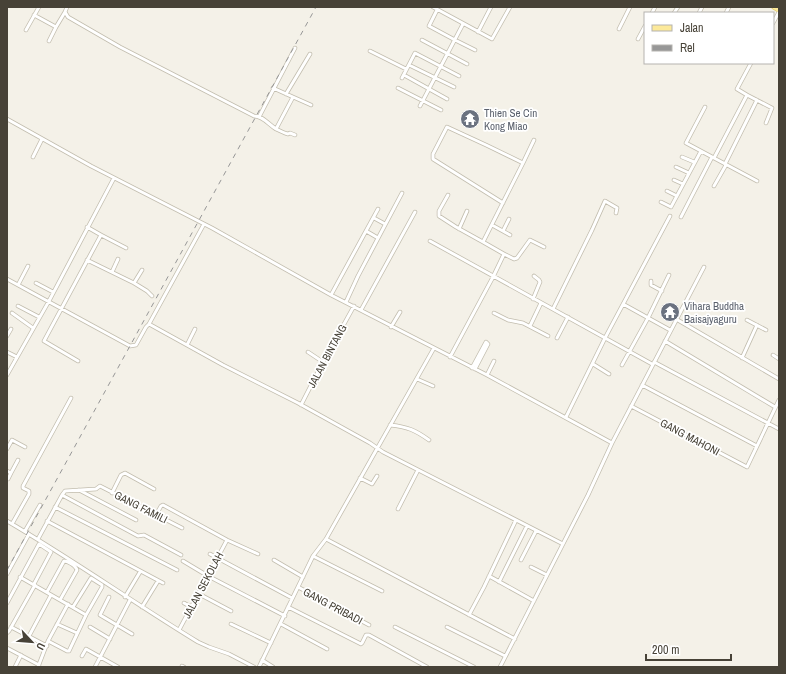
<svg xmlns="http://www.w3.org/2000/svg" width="786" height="674" font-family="'Archivo Narrow',sans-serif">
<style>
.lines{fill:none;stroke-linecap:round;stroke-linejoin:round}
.minor-casing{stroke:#c2bdae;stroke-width:4.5}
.major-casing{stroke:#e1c869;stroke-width:5.5}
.minor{stroke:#fff;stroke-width:3}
.major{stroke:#fce99a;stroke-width:4}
.rail{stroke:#979797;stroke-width:1;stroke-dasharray:5 5;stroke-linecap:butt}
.labels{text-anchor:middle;stroke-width:3.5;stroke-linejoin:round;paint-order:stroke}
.worship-label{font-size:11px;fill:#5b616d;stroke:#fff;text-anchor:start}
.street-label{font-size:11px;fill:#474237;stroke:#fff}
</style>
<rect width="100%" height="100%" fill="#f4f1e8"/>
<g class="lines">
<defs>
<path id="minor" d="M67,7L65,12L68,17L120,47L254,116C263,116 268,124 276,129C280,131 284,133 288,134L290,133L295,135
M433,7L492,39L510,7
M437,10L429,26L455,40
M652,13L655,7
M674,13L678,7
M699,13L702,7
M726,13L729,7
M34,15L56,27
M773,23L779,12
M619,29L630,7
M26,30L39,7
M478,32L491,7
M638,39L645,26
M422,40L467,64
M455,40L475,50
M49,41L56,27L65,12
M370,51L406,69
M409,65L454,87
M404,75L447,99
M402,78L415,53L459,76
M273,88L293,97L276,129
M398,88L441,110
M286,94L310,54
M747,95L772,108L766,123
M293,97L311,105
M420,106L463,24
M705,107L686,143L757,181
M259,117L295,48
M7,119L91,166L212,228L331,295L487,375L612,443
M33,157L42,139
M682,157L694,162
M714,158L747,95L737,89L751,63
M523,163L534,140
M725,164L757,100
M676,167L689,173
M674,180L683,184
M714,186L726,165
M667,191L677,196
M448,195L439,211V216L456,227L483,242
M661,202L671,207L701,151
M681,217L712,157
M374,218L385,224
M492,225L510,235
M87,227L101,235
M459,229L467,211
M366,231L378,238
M503,231L509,219
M430,241L652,364
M504,254L514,259L517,258L530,240L544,247
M87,260L134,283L147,291L152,296
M112,272L118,259
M7,279L130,346L136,345L146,327L149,324L223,365L298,403L370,443L383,452L563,544
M651,281V285L662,291
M36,283L53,292
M134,283L142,270
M18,285L28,266
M331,295L378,209
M533,299L540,282L539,280L534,276
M346,302L358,276L402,193
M623,304L670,330
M18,306L39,317
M553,309L592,230L605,201L617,208L616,213
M361,310L415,212
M12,313L33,328
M494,313L508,320L523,323L548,336
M676,319L779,379
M747,320L766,330
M149,324L204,224
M530,326L541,303
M391,327L400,312
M7,336L11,329
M557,338L568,317
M665,341L775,407
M187,345L195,329
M7,352L17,357
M308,352L323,362
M773,355L779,359
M450,357L493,277L504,254L483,242L523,163L486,145L447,127L433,154V159L503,203
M742,358L757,325
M78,361L44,341L101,235L126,248
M654,362L779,429
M593,364L609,374
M622,365L648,318L669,275
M472,368L486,342L488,344L475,369
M7,375L49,301L114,178
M487,375L494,361
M417,379L433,386
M642,385L757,446
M301,405L323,362L354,306
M631,406L747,467L779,400
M566,417L605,338L670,216
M390,425C408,427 415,430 429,440
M7,449L12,440L25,447
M7,471L11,473L8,479
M11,473L18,460
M360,478L372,484L377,476
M79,490L136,520
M112,493L121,475L125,473L154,489
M62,495L138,536L144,535L181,555
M55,507L177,570
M398,509L418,470
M156,515L161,506L163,505L227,540L258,554
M7,521C72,559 134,603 198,642L209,647L229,654L254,667
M47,521L163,583
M12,524L29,494V491L23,488V486L71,398
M25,531L40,505
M38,539L62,495L65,491L96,489L100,486L182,528
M326,539L515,639
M210,554L292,598
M313,556L382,591
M274,560L303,577
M521,560L536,531
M183,561L208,576L285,616
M531,567L547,575
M7,574L29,534
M489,576L534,601
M20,577L86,615
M499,582L527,526
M298,587L369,625
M47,592L64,561C68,561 76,566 77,570L60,600
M199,594L231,611
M109,597L100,615L132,634
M125,597L140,572
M7,603L39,544L51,552L34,584
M184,603L191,607
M142,607L158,581
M288,607L361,644L362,643L366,635H369L427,667
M469,615L484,587L516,520
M57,624L77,633
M231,624L271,643
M281,624L327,649
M11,627L47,646
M90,627L110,639
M395,627L474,667
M447,627L505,656
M179,630L227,540
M7,633L9,631L35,585
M29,636L51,595
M48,641L67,651H69L86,615L102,587V585L91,578L73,607
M7,648L39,665
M82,656L86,649L118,667
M262,660L273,667
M182,666L184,667
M15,667L21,655
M38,667L48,641L68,604
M95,667L130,600
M259,667L313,556L326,539L434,348
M500,667L588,495L612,443L704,267"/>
<path id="major" d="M774,7L779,10"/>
</defs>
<!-- minor casing -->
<use href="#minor" class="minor-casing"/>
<!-- major casing -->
<use href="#major" class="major-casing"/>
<!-- minor -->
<use href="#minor" class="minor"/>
<!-- major -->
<use href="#major" class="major"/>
<!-- rail -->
<path class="rail" d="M7,570L316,7"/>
</g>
<!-- icons -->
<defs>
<symbol id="temple-disc" viewBox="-11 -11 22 22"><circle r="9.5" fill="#6b7280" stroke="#fff"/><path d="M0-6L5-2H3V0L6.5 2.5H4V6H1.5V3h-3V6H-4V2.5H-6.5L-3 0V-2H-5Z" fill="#fff"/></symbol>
</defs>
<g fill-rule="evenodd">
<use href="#temple-disc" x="459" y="108" width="22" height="22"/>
<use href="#temple-disc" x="659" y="301" width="22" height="22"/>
</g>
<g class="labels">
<!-- worship labels -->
<g class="worship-label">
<text x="484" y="117">Thien Se Cin<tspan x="484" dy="13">Kong Miao</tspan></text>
<text x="684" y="310">Vihara Buddha<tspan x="684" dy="13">Baisajyaguru</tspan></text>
</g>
<!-- street labels -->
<g class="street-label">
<text transform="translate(327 356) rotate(-62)" y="4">JALAN BINTANG</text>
<text transform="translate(690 437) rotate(28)" y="4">GANG MAHONI</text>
<text transform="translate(141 507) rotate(27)" y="4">GANG FAMILI</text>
<text transform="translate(203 585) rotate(-62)" y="4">JALAN SEKOLAH</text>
<text transform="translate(333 606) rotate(28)" y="4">GANG PRIBADI</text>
</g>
</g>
<!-- border -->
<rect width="786" height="674" fill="none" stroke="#474237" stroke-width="16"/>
<!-- legend -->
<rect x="644" y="12" width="130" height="52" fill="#ffffff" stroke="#b5b3af"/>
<rect x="652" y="25" width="20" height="6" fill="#fce99a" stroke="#b5b3af"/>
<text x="680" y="32" font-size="12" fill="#474237">Jalan</text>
<rect x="652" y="45" width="20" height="6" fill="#979797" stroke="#b5b3af"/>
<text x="680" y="52" font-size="12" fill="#474237">Rel</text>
<!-- north arrow -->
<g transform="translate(32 642) rotate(116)" stroke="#ffffff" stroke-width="3" paint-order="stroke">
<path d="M0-3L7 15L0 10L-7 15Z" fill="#474237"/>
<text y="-6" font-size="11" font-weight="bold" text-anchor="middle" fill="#474237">U</text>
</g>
<!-- scale -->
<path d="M646 654v6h85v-6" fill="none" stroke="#474237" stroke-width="2"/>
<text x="652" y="654" font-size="12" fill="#474237" stroke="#ffffff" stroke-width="3" paint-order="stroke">200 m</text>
</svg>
